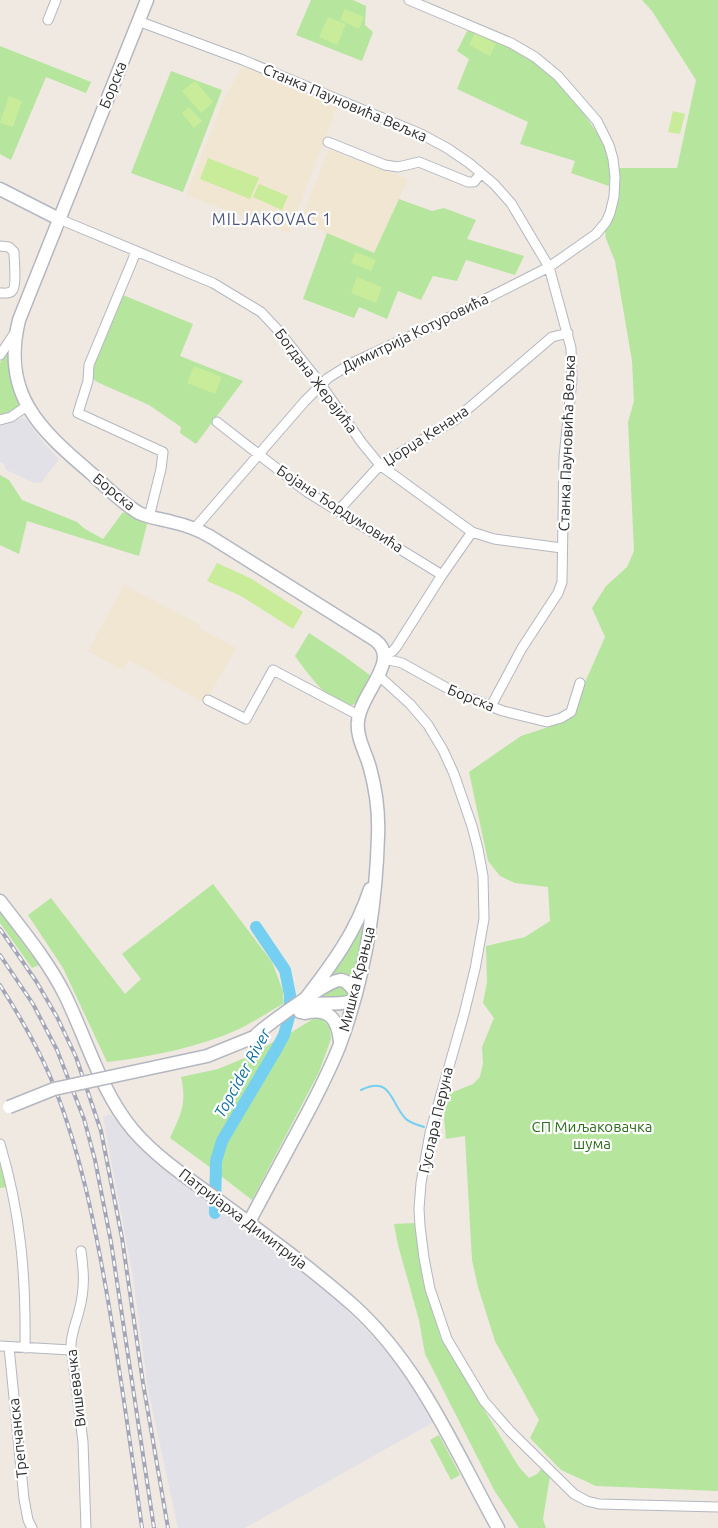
<svg xmlns="http://www.w3.org/2000/svg" width="718" height="1528" font-family="Ubuntu,sans-serif">
<style>
.industrial{fill:#e3e1e8}
.education{fill:#f0e6d1}
.green{fill:#b6e59e}
.pitch{fill:#c9ec9a}
.lines{fill:none;stroke-linecap:round;stroke-linejoin:round}
.stream{stroke:#75cff0;stroke-width:2}
.river{stroke:#75cff0;stroke-width:12}
.street-casing{stroke:#b4b7c1;stroke-width:11}
.secondary-casing{stroke:#b4b7c1;stroke-width:15}
.street{stroke:#fff;stroke-width:9}
.secondary{stroke:#fff;stroke-width:12}
.rail-casing{stroke:#a3a6b8;stroke-width:4}
.rail{stroke:#fff;stroke-width:2;stroke-dasharray:5.5;stroke-linecap:butt}
.secondary-bridge-casing{stroke:#b4b7c1;stroke-width:15;stroke-linecap:butt}
.secondary-bridge{stroke:#fff;stroke-width:12}
.labels{text-anchor:middle;stroke-width:4.5;stroke-linejoin:round;paint-order:stroke}
.street-label{font-size:15px;fill:#2e2e2e;stroke:#fff}
.park-label{font-size:15px;fill:#2c6e1b;stroke:#fff}
.neighbourhood-label{font-size:16px;letter-spacing:1px;fill:#4d5680;stroke:#fff}
.water-label{font-size:16px;font-style:italic;fill:#0d6fa3;stroke:#fff}
</style>
<rect width="100%" height="100%" fill="#efe9e1"/>
<!-- industrial -->
<path class="industrial" d="M22,418L26,419L43,442L59,459L41,483L32,482L6,470L4,464L0,462V426Z
M110,1114L150,1155L324,1286L397,1362L434,1422L245,1528H178L148,1389L133,1277L103,1117Z"/>
<!-- education -->
<path class="education" d="M245,61L339,102L289,233L186,195L223,101Z
M329,149L408,179L374,254L300,221Z
M124,585L201,625L199,628L236,648L205,703L129,660L123,670L88,651Z"/>
<!-- green -->
<path class="green" d="M311,0H353L366,6L365,25L373,32L362,61L296,35Z
M642,0H718V1491L596,1486L561,1470L530,1438L539,1420L495,1341L478,1287L472,1260L465,1136L446,1139L444,1119L446,1095L473,1084L480,1077L483,1063L482,1047L494,1018L483,1003L487,982L486,946L525,937L550,921L548,887L515,883L500,876L488,861L469,772L521,736L564,722L574,715L583,687L605,637L592,608L606,586L627,567L634,551L628,422L634,401L632,361L615,261L606,239L605,231L613,213L616,168H677L696,80L652,11Z
M468,29H473C497,42 522,53 543,69C565,86 602,133 609,159C612,167 610,178 609,186L571,173L575,161L520,144L528,122L457,89L469,59L457,51Z
M0,46L91,82L86,93L46,77L11,160L0,154Z
M171,71L222,90L183,192L131,173Z
M399,199L432,211L444,208L476,220L467,239L524,256L515,275L466,260L457,281L433,276L421,300L398,291L387,319L359,307L354,318L303,299L327,233L374,253Z
M123,295L193,324L180,356L243,381L196,444L180,433L181,427L149,405L97,382L92,378L91,371Z
M8,350L13,386L19,406L8,413L0,415V363Z
M0,475L9,480L22,500L77,522L85,529L103,539L123,512L147,524L139,556L27,521L19,554L0,545Z
M309,633L344,656L371,676L356,703C337,717 304,668 295,656Z
M213,884L272,962L283,991V1004C268,1012 254,1022 239,1029C200,1047 150,1057 107,1062L63,968L28,915L51,898L125,994L141,979L122,954Z
M0,912L39,965L32,968L0,923Z
M366,915L353,982L328,979Z
M341,983L351,991L349,997L310,1000Z
M313,1019H322L330,1027L331,1039L319,1072L252,1200L217,1173L218,1162L224,1142L287,1035Z
M281,1037C256,1079 225,1122 211,1168L170,1138C181,1114 187,1104 181,1077L218,1069L252,1055Z
M4,1162L9,1187L0,1188V1163Z
M415,1223L424,1284L441,1339L519,1467L529,1478L537,1474L542,1468L550,1476L543,1519L546,1528H519L494,1490L425,1354L419,1320L398,1245L394,1224Z
M439,1435L460,1475L451,1480L430,1440Z"/>
<!-- pitch -->
<path class="pitch" d="M345,9L364,17L359,29L340,20Z
M328,17L346,24L337,45L319,37Z
M475,33L496,44L490,56L469,45Z
M195,81L213,102L201,113L182,91Z
M9,96L22,101L13,127L0,123Z
M189,107L202,121L194,128L182,113Z
M673,111L685,114L680,134L668,132Z
M208,158L259,178L250,199L200,179Z
M259,184L288,196L282,210L253,197Z
M356,252L376,260L371,271L351,263Z
M357,277L382,287L376,303L351,293Z
M194,366L222,377L215,394L187,383Z
M217,563L250,578L303,612L293,629L241,596L207,581Z"/>
<g class="lines">
<!-- stream -->
<path class="stream" d="M361,1090C392,1075 390,1103 406,1119C410,1123 418,1125 424,1127"/>
<!-- river -->
<path class="river" d="M215,1213L216,1161L222,1141L277,1048L284,1035L289,1017L290,995L285,970L256,927"/>
<defs>
<path id="street" d="M48,20L56,0
M138,21L243,60L421,134L447,148L469,163L494,184L511,203L549,267L571,348L572,380L564,457L562,582L558,593L522,648L491,706
M328,142L385,165L398,167L419,162L468,182H474L481,173
M59,219L213,283L261,312L277,329L317,379L362,443L380,465L472,532L494,539L562,548
M0,246L9,247L14,252C14,259 17,287 12,291C9,294 4,293 0,293
M136,252L89,365L88,381L78,413L163,452L161,469L149,517
M0,355L16,331
M0,420L11,417L27,406
M217,422L307,492L442,575
M338,511L380,465L455,420L552,337L568,333
M195,528L305,401L328,378L352,363L432,326L549,267L596,234L606,222L610,213L614,197L615,177L613,159L609,145L597,121L558,76L535,57L511,43L409,0
M385,654L393,651L397,646L442,575L472,532
M385,659L402,663L454,692L503,711L547,722L561,718L571,712L580,683
M378,675L410,704L428,725L443,750L454,774L472,826L478,849L483,876L484,919L475,969L464,1014L430,1133L421,1183L419,1209L420,1226L424,1258L430,1289L447,1339L484,1401L510,1431L574,1494L587,1501L599,1504L718,1507
M208,700L246,719L273,670L358,715
M0,1144C21,1214 26,1276 25,1348
M81,1251C84,1272 85,1289 79,1311C76,1323 71,1334 71,1346L83,1442L86,1528
M0,1346L71,1350
M9,1347L24,1499L28,1520L32,1528"/>
<path id="secondary" d="M147,0L19,320C1,394 39,429 92,474C106,487 122,503 139,513C150,518 161,519 172,522C186,525 199,530 211,537L375,640C402,660 360,693 358,721C356,737 366,753 370,768C376,790 379,813 378,836C376,908 364,980 339,1047C330,1069 319,1091 308,1112C288,1149 268,1186 249,1222
M0,189L59,219
M0,901C23,931 48,961 65,995C87,1040 101,1092 133,1130C157,1158 189,1179 218,1200C264,1234 311,1268 354,1306C421,1367 455,1451 498,1528
M306,998C333,963 356,932 370,889
M300,1012C318,996 334,1009 354,1000
M305,1013C329,1007 338,1019 340,1042
M254,1037C264,1027 329,979 341,980C348,981 351,987 355,992"/>
</defs>
<!-- street casing -->
<use href="#street" class="street-casing"/>
<!-- secondary casing -->
<use href="#secondary" class="secondary-casing"/>
<!-- street -->
<use href="#street" class="street"/>
<!-- secondary -->
<use href="#secondary" class="secondary"/>
<defs>
<path id="rail" d="M0,929L36,981L57,1017L76,1057L101,1131L122,1238L143,1383L168,1528
M0,955L33,1004L57,1050L84,1119L95,1160L111,1242L154,1528
M0,985C21,1018 42,1054 56,1091C81,1156 94,1221 106,1289C120,1368 131,1448 142,1528"/>
</defs>
<!-- rail casing -->
<use href="#rail" class="rail-casing"/>
<!-- rail -->
<use href="#rail" class="rail"/>
<defs>
<path id="secondary-bridge" d="M9,1107L54,1089L207,1056L254,1037"/>
</defs>
<!-- secondary-bridge casing -->
<use href="#secondary-bridge" class="secondary-bridge-casing"/>
<!-- secondary-bridge -->
<use href="#secondary-bridge" class="secondary-bridge"/>
</g>
<g class="labels">
<!-- street labels -->
<g class="street-label">
<text transform="translate(113 85) rotate(-68)" y="5">Борска</text>
<text transform="translate(345 103) rotate(23)" y="5">Станка Пауновића Вељка</text>
<text transform="translate(415 333) rotate(-26)" y="5">Димитрија Котуровића</text>
<text transform="translate(316 381) rotate(53)" y="5">Богдана Жерајића</text>
<text transform="translate(426 436) rotate(-33)" y="5">Џорџа Кенана</text>
<text transform="translate(567 443) rotate(-88)" y="5">Станка Пауновића Вељка</text>
<text transform="translate(114 492) rotate(39)" y="5">Борска</text>
<text transform="translate(340 509) rotate(33)" y="5">Бојана Ђордумовића</text>
<text transform="translate(471 698) rotate(22)" y="5">Борска</text>
<text transform="translate(357 979) rotate(-76)" y="5">Мишка Крањца</text>
<text transform="translate(436 1120) rotate(-77)" y="5">Гуслара Перуна</text>
<text transform="translate(243 1219) rotate(37)" y="5">Патријарха Димитрија</text>
<text transform="translate(76 1388) rotate(-97)" y="5">Вишевачка</text>
<text transform="translate(18 1438) rotate(-96)" y="5">Трепчанска</text>
</g>
<!-- park labels -->
<g class="park-label">
<text x="592" y="1132">СП Миљаковачка<tspan x="592" dy="17">шума</tspan></text>
</g>
<!-- neighbourhood labels -->
<g class="neighbourhood-label">
<text x="272" y="225">MILJAKOVAC 1</text>
</g>
<!-- water labels -->
<g class="water-label">
<text transform="translate(242 1073) rotate(-61)" y="6">Topcider River</text>
</g>
</g>
</svg>
